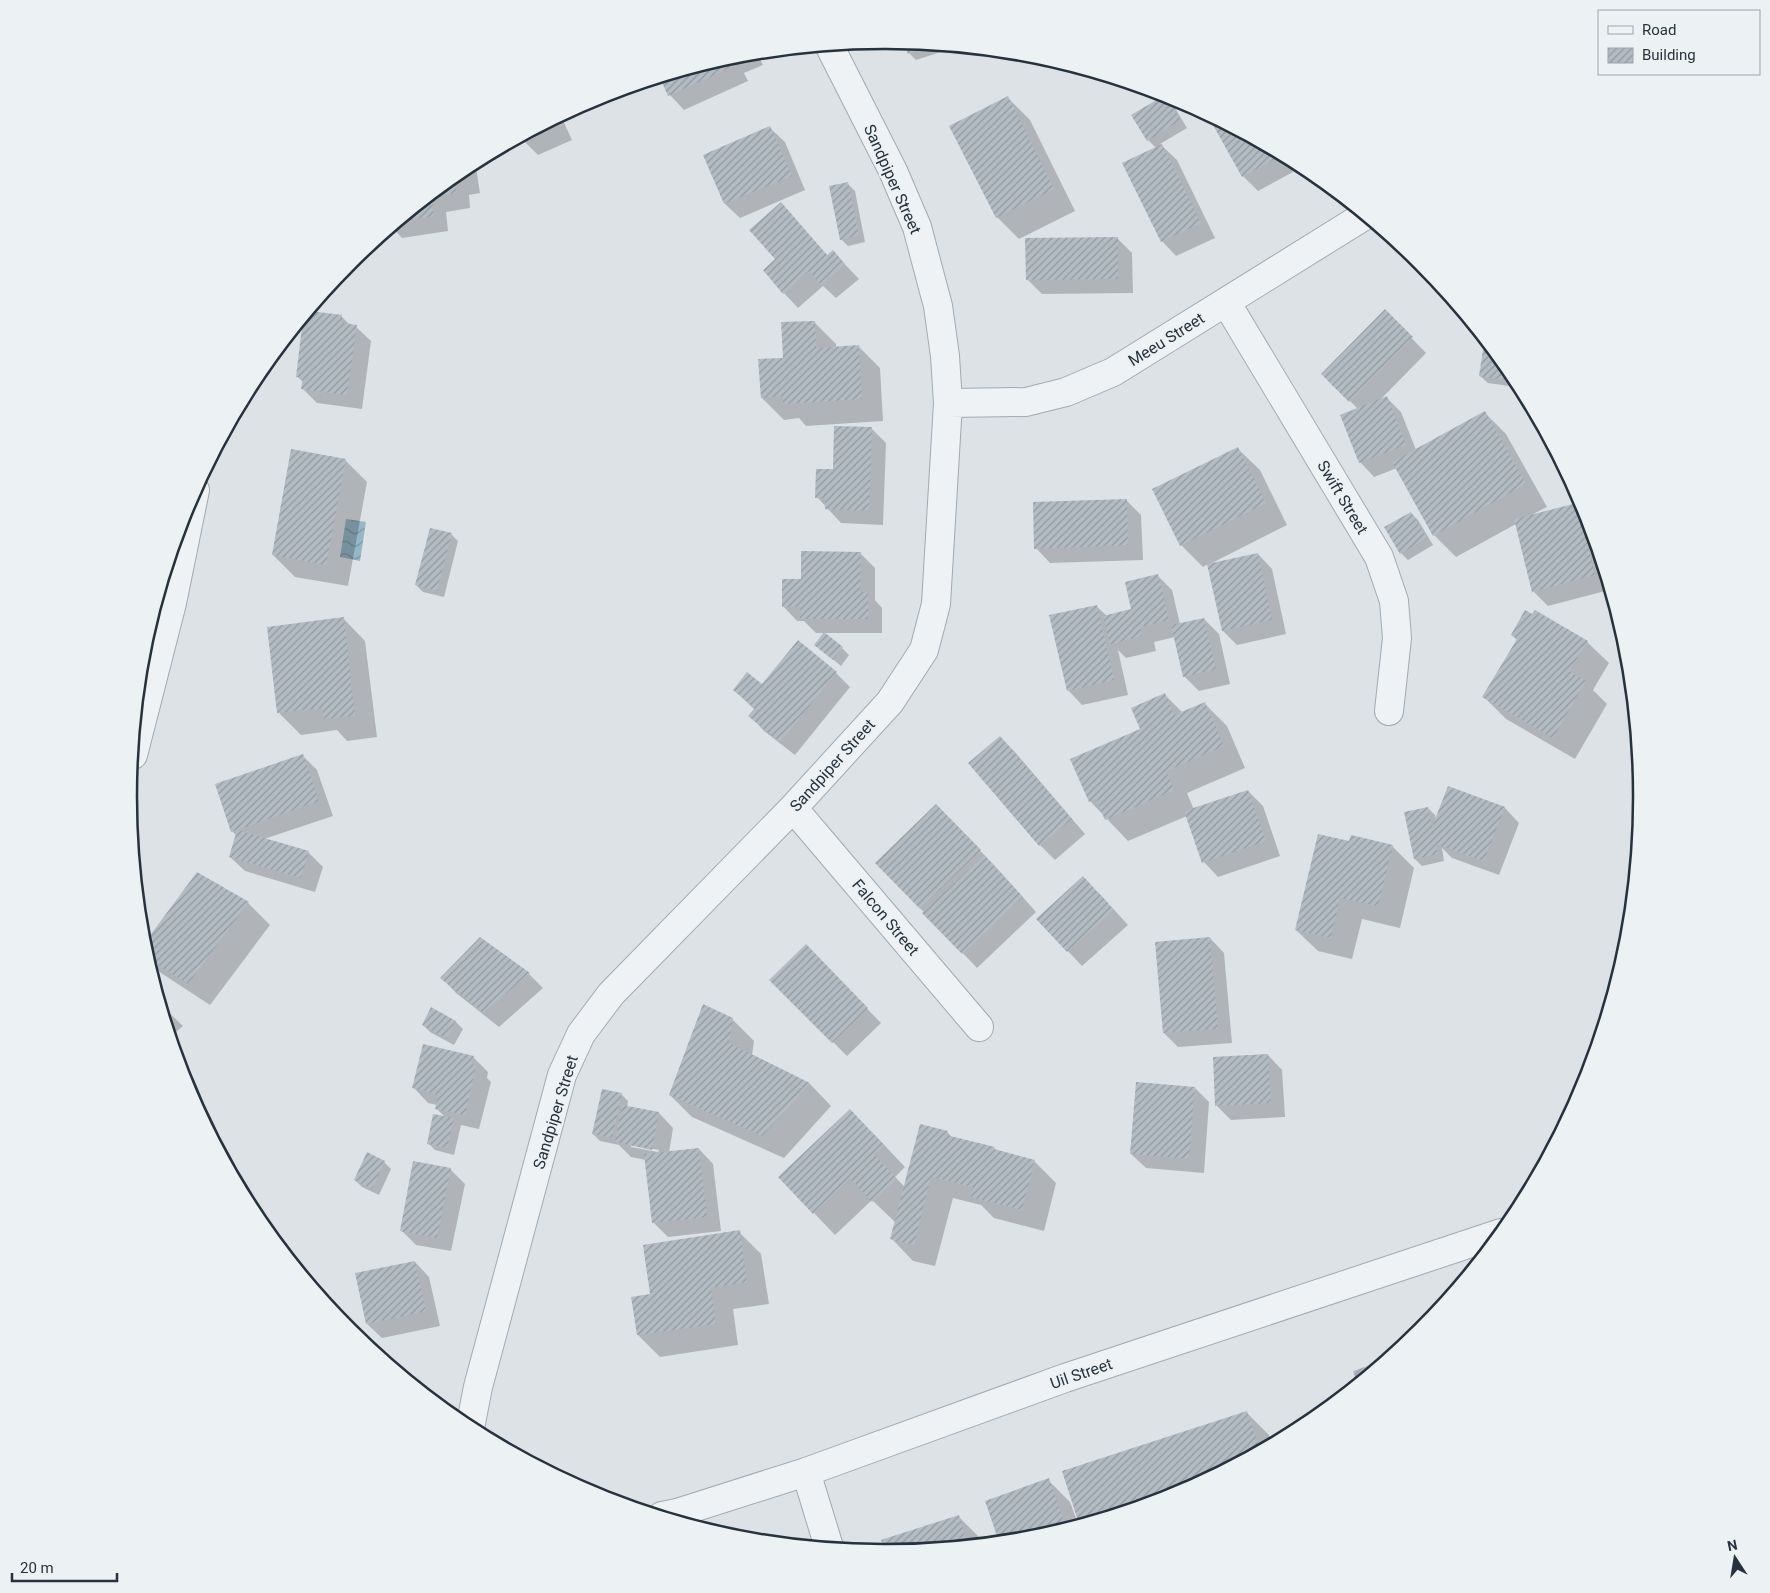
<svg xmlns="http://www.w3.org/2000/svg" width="1770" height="1593" font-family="Roboto,sans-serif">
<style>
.water{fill:url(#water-waves)}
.shadow{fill:#0003;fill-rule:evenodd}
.building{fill:url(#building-hatch)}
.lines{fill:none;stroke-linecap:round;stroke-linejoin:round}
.minor-casing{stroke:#a2aab0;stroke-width:30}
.minor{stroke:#eff2f5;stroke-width:28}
.labels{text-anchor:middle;stroke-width:4.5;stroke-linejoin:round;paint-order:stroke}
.street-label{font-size:16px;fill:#26323d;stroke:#ecf1f4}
.rim{fill:none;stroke:#26323d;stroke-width:2.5}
</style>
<defs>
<pattern id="water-waves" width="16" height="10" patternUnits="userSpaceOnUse" patternTransform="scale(1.25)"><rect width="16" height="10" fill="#97b6c7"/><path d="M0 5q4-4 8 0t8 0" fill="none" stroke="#7b95a3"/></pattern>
<pattern id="building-hatch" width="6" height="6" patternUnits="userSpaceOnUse" patternTransform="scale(1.25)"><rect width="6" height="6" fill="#b4bcc3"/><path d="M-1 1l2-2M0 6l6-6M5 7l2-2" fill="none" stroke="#9299a0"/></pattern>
</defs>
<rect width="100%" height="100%" fill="#dce2e6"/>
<!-- water -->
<path class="water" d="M346,519L366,522L360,561L340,557Z"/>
<!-- shadow -->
<path class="shadow" d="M905,42L945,46L947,50L916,60L909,53Z
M757,53L763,65L744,73L748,81L684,110L670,95L662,78L738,54Z
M1165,96L1172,103L1187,128L1160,144L1177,160L1215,238L1176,256L1162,241L1156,148L1148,140Z
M1008,98L1030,120L1075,211L1019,239L997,217Z
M588,102L589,104L561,116L572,140L538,155L521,138Z
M1211,117L1283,156L1293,172L1258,191L1243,176Z
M770,128L785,142L805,190L740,218L725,204L704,155Z
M475,162L480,193L469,195L470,208L446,212L448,231L402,238L392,227L465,167Z
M848,184L855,191L865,242L848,246L841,239Z
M781,204L828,256L833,252L859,279L836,298L823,286L798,308L784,293L777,259Z
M1117,238L1132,253L1133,293L1042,294L1027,279Z
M1385,311L1426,353L1379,401L1387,398L1401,412L1416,450L1484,412L1506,434L1547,507L1531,515L1577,505L1586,514L1609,590L1548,606L1533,591L1516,524L1456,557L1434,535L1397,468L1374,477L1360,462L1358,409L1323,374Z
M309,312L342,317L351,326L356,327L371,341L362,409L317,403L303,389L304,383L297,376L305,317Z
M814,322L836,344V348L858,346L880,368L883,421L806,426L799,418L784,420L762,398L785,359Z
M1484,351L1494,352L1511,373L1509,386L1488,383L1480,376Z
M871,428L886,443L883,525L841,523L817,497L834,471Z
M1238,449L1260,470L1287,525L1210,564L1258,554L1272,569L1286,634L1237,645L1223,631L1208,564L1203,567L1181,545Z
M345,460L367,482L348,586L295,577L273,555Z
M1127,501L1141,515L1143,560L1050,563L1036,548Z
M1411,513L1418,520L1433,545L1408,560L1401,553Z
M451,534L458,541L444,597L423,592L416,585Z
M860,553L875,568V600L882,608V633H816L804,621H797L783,606L803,580Z
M1157,575L1172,590L1180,624L1204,619L1219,634L1230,684L1199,691L1184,676L1175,637L1154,642L1156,651L1126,658L1118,650L1128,695L1082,705L1068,690L1096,606L1107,616L1133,610Z
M344,619L365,641L377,737L347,741L337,730L301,735L279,713Z
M1512,635L1587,642L1609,663L1593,690L1607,704L1575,759L1506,719L1484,697L1517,640Z
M842,648L849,655L841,666L823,651Z
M836,673L850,687L795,755L764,731L750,716L755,710L734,690Z
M1165,695L1183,713L1205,704L1227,726L1245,768L1187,793L1194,810L1248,791L1263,806L1280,856L1218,877L1204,862L1187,816L1128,841L1090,801Z
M1000,737L1015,752L1085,834L1055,860L1040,845L970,763Z
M303,756L317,770L333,816L264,839L308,852L323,867L315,892L245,871L230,857L237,836L232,831Z
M1449,787L1505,808L1519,823L1499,875L1452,858L1442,848L1444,861L1422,866L1415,859L1428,808L1435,815L1436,820Z
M936,805L994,865L1036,912L977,968L877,863Z
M1350,843L1392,846L1414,868L1400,928L1362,919L1352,959L1318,951L1296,930Z
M1098,892L1128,925L1082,966L1038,919Z
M248,903L270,925L210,1005L161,973L148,960L144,946Z
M1210,938L1224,953L1232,1043L1178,1047L1164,1033Z
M806,946L881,1023L847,1056L771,980Z
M529,974L543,988L499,1027L456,993L442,978Z
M162,1006L183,1026L171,1036Z
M732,1019L754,1041L752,1055L810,1084L831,1106L784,1158L692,1117L670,1095Z
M456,1022L463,1029L454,1045L430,1032L423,1025Z
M1268,1055L1282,1070L1285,1117L1231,1120L1216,1105Z
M473,1057L488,1072L487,1078L491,1082L479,1129L461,1125L454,1155L435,1150L428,1143L446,1118L436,1108L437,1105L428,1103L414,1088Z
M1195,1088L1209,1102L1204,1173L1146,1168L1131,1154Z
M621,1094L628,1101L627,1107L659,1113L673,1128L669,1153L699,1149L713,1164L721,1231L668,1237L654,1223L646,1160L631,1157L619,1145L600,1141L593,1134ZM631,1145L659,1150L658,1152L631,1147Z
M872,1132L905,1167L895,1177L905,1187L947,1132L952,1137L1034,1161L1056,1183L1044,1231L994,1218L981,1205L953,1198L935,1266L913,1261L892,1239L896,1223L872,1200L835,1235L814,1213Z
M384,1162L391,1169L379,1195L362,1187L355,1180Z
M450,1169L465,1184L451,1251L416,1245L401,1230Z
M739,1232L761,1254L769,1304L733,1309L738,1345L660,1357L638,1335L652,1295Z
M415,1262L429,1277L440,1326L382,1338L367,1324Z
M1247,1413L1269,1435L1271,1444L1174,1496L1032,1539L1048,1480L1070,1502L1077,1521L1079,1520Z
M958,1516L980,1538L982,1543L886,1553Z"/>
<!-- building -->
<path class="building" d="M904,42L935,45L908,54Z
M755,53L757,58L737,66L733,56Z
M730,57L734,66L668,96L660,78Z
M1165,95L1181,120L1147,141L1131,115Z
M1008,96L1054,189L996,218L949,126Z
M1208,116L1276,152L1279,157L1242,177Z
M770,126L792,176L724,204L703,155Z
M1162,144L1201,223L1161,242L1122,163Z
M464,168L466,179L455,181L456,193L432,197L434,216L398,222Z
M848,182L859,235L840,240L829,186Z
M781,202L827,255L833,250L845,264L821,285L809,271L783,294L763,270L775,259L749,230Z
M1118,237V279L1026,280L1025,238Z
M1385,309L1413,337L1349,402L1321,374Z
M310,311L342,315V323L357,325L347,395L301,389L303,378L296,377L303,318Z
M815,321L816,348L859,345L862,399L783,404V396L761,398L758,359L783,358L781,322Z
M1483,350L1493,351L1505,365L1502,380L1479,376Z
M1387,396L1406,445L1359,463L1340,415Z
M1485,411L1526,484L1433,536L1392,462Z
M834,426L872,427L869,511L825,509V498H815L816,469H833Z
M1238,447L1266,503L1180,546L1152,489Z
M291,449L346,459L326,565L272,555Z
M1127,499L1128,545L1034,549L1033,502Z
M1577,503L1595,575L1532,592L1514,519Z
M1411,512L1427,538L1400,554L1384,527Z
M430,528L452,533L437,591L415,585Z
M801,551L861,552L860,592H868V619H800V607H782V579H801Z
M1258,553L1272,620L1222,631L1207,564Z
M1158,574L1169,620L1140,627L1142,636L1110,644L1103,616L1131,609L1125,582Z
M1097,605L1114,680L1067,691L1049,615Z
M1525,610L1532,614L1535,610L1588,641L1569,671L1586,681L1553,738L1482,697L1517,639L1511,635Z
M344,617L355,716L324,719L322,708L277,713L267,627Z
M1204,618L1216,669L1183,677L1171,625Z
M824,632L843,647L833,660L814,645Z
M798,640L837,672L780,742L748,716L755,708L733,690L747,672L762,684Z
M1165,693L1174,715L1205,702L1224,746L1166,771L1174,790L1105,820L1096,799L1089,802L1070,759L1140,729L1131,708Z
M1000,736L1072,819L1039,846L968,763Z
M303,754L319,801L231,832L215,784Z
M1448,786L1505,807L1484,861L1436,844L1438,854L1414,859L1404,812L1428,807L1432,827Z
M1248,790L1266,841L1202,863L1184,811Z
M936,804L981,850L920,909L875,863Z
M237,830L309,851L301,878L229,857Z
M1318,834L1349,841L1351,835L1393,845L1378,906L1340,898L1331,938L1295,930Z
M984,855L1023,897L962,954L922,913Z
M197,872L249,902L188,984L147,958L143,945Z
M1083,876L1114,910L1067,952L1036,919Z
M480,937L530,973L483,1013L440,978Z
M1210,937L1218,1029L1163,1033L1155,942Z
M806,944L868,1008L832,1043L769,980Z
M161,1004L169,1011L165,1015L162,1006Z
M703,1004L733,1018L729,1043L810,1083L762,1136L669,1095Z
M431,1007L456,1021L446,1039L422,1025Z
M423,1044L474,1056L472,1064L476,1066L465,1115L435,1109L438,1095L412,1088Z
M1268,1054L1271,1103L1215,1106L1213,1057Z
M1136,1082L1195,1087L1189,1159L1130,1154Z
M602,1089L622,1093L612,1138L592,1134Z
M622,1105L659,1112L652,1150L615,1142Z
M850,1109L884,1145L874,1154L897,1179L872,1202L850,1178L813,1214L778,1177Z
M433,1114L454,1118L447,1148L427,1144Z
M920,1124L948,1131L946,1135L995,1147L994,1149L1035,1160L1022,1210L971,1197L973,1187L931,1177L914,1245L890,1239Z
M699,1148L707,1217L652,1223L644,1154Z
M367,1152L385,1161L372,1189L354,1180Z
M413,1161L451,1168L437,1238L400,1231Z
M740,1230L747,1282L711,1288L716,1324L637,1335L631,1297L650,1294L643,1245Z
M415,1261L426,1311L366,1324L355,1273Z
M1386,1360L1357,1383L1353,1371Z
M1247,1411L1260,1450L1174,1496L1079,1524L1062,1471Z
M1049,1478L1066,1528L1032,1539L999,1542L985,1501Z
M959,1515L968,1545L885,1553L881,1540Z"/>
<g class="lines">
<defs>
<path id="minor" d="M1226,302L1379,557L1394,601L1397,638L1389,711
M948,403L1026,402L1066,392L1113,372L1364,216
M133,755L172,603L195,490
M793,808L979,1027
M470,1428L478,1387L562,1075L581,1034L611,994L793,808L890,702L924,650L936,604L948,403L945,356L938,306L917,227L893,171L829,45
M806,1472L829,1547
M662,1516L677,1513L806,1472L1065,1378L1501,1233"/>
</defs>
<!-- minor casing -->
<use href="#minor" class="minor-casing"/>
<!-- minor -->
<use href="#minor" class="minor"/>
</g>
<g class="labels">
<!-- street labels -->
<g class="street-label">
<text transform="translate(893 179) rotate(66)" y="6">Sandpiper Street</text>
<text transform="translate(1166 339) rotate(-32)" y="6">Meeu Street</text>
<text transform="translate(1343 497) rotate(59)" y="6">Swift Street</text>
<text transform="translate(832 765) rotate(-48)" y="6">Sandpiper Street</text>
<text transform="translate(886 917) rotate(50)" y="6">Falcon Street</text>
<text transform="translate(555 1112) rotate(-73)" y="6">Sandpiper Street</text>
<text transform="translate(1081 1373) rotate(-19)" y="6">Uil Street</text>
</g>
</g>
<!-- crop -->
<path d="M0 0H1770V1593H0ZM884 49H886A747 747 0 0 1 1633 796V797A747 747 0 0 1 886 1544H884A747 747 0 0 1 137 797V796A747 747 0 0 1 884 49Z" fill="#ecf1f4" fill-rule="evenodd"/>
<path class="rim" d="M884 49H886A747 747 0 0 1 1633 796V797A747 747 0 0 1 886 1544H884A747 747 0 0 1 137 797V796A747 747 0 0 1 884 49Z"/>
<!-- legend -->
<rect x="1598" y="10" width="162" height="65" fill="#ecf1f4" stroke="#9da5ab"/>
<rect x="1608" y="26" width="25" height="8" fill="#eff2f5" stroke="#9da5ab"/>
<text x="1642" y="35" font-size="15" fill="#26323d">Road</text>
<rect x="1608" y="48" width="25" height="15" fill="url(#building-hatch)" stroke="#9da5ab"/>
<text x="1642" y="60" font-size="15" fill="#26323d">Building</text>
<!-- north arrow -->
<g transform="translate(1735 1558) rotate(348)" stroke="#ecf1f4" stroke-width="4" paint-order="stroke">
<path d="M0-4L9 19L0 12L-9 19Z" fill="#26323d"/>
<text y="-8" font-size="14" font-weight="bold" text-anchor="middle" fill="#26323d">N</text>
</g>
<!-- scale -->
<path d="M12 1573v8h105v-8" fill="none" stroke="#26323d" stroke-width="2.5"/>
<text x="20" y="1573" font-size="15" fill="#26323d" stroke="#ecf1f4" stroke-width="4" paint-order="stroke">20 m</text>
</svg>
